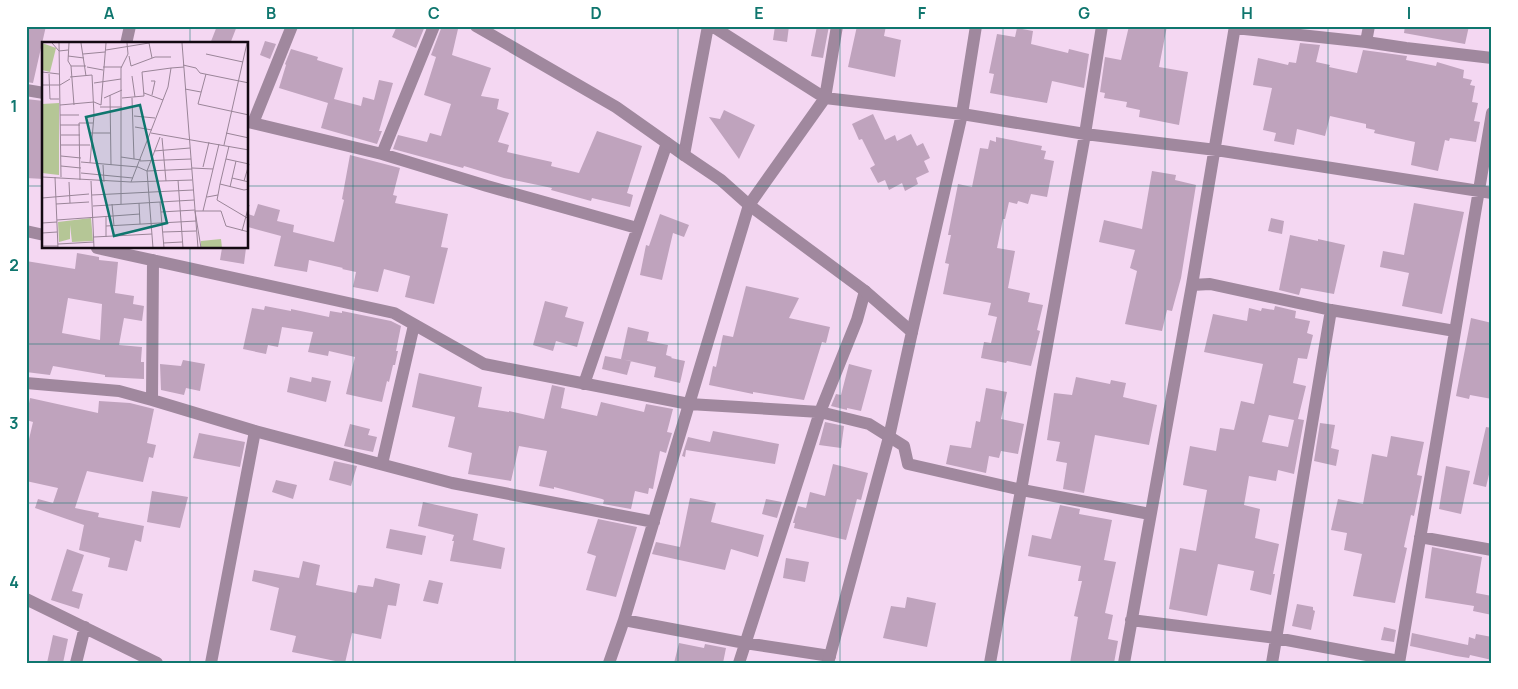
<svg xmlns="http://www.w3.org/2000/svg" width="1518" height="689" font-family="Manrope,sans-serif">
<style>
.building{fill:#bfa3bd;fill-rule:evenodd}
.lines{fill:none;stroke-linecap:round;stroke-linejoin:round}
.minor{stroke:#a0889e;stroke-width:12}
.tertiary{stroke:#a0889e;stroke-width:12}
.grid{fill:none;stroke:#0f766e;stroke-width:1;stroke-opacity:0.55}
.inset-road{fill:none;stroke:#9a8598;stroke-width:1}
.view{fill:#0f766e;fill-opacity:0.15;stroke:#0f766e;stroke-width:2.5}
.inset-edge{fill:none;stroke:#130912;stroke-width:2.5}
.neatline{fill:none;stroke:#0f766e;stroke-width:2}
.grid-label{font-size:16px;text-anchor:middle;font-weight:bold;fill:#0f766e}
</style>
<rect width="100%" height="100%" fill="#f4d7f2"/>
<!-- building -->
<path class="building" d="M26,26H46L33,83L26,82Z
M217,26H237L230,44H210Z
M397,26H425L416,48L392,37Z
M442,26L458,29L452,55L491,68L481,96L499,99L497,109L509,113L498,142L509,145L507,152L552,162L551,166L579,173L597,131L642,146L627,193L633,195L630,207L592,198L591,201L551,190L552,188L504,178L464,166L463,168L393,149L398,135L427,142L430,133L441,136L451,104L424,95L436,57L431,55Z
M775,26H789L787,42L773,40Z
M817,26H829L823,58L811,56Z
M857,26H886L884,36L901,40L895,77L848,67Z
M1129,26H1167L1159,67L1188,72L1179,125L1139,117L1140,110L1126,107L1127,102L1104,98L1105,93L1100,92L1105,57L1121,60Z
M1405,26H1469L1465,44L1404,33Z
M1017,28L1033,31L1031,44L1068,53L1069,49L1089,54L1084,88L1052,81L1047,103L990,93L994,74L989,73L997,34L1015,37Z
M265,41L276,44L270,59L260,55Z
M1300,43L1320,45L1316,62L1330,65L1329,67L1357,73L1363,50L1407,56L1406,60L1436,66L1437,62L1464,70L1463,78L1472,80L1470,85L1475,86L1472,102L1478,103L1474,121L1480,122L1476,142L1450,138L1449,141L1445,140L1438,171L1411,165L1415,142L1374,133L1375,130L1366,128V124L1330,116L1325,136L1297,129L1294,145L1274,141L1276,133L1263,130L1272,88L1253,85L1258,58L1288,65L1289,62L1296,63Z
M291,49L318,57L317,60L343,68L334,99L361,106L363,97L374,100L379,80L393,83L379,131H382L377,144L321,128L328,103L279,88L286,65L285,64Z
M26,99L44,101V179L26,178L28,152H26Z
M724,110L755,125L739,159L709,117L720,119Z
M873,114L885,140L895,135L897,141L911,134L917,146L923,143L930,158L924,161L929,172L916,178L918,184L905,191L902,183L889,190L885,180L878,183L870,168L875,165L862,139L859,140L852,124Z
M996,137L1042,146L1041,150L1046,151L1044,159L1054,161L1047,197L1031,194L1028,204L1018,201L1017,204L1009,202L1005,219H1003L997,248L1015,251L1008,288L1030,293L1028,302L1043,305L1037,330L1040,331L1031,366L1007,361L1006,363L981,358L984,342L991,343L997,317L988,315L991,303L943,294L949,264L945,263L951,235H948L958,184L972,187L980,148L988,149L990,140L996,142Z
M350,155L400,168L393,195L397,196L395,203L448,214L441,247L448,248L434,304L405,297L410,276L384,269L378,292L353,287L356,272L342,269L343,268L309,260L307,272L274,266L281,236L248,227V214L254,216L258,204L280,210L277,221L294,225L293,232L334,242L344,200L342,199Z
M1152,171L1176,175L1175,180L1196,185L1181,278L1172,311L1167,310L1162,331L1125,324L1137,271L1130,268L1135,250L1099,242L1104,220L1142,229Z
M1414,203L1464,212L1442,314L1402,306L1409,273L1380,267L1383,251L1404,255Z
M660,214L689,225L684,237L673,233L662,280L640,275L646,245L649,246Z
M1271,218L1284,221L1282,234L1268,231Z
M1290,235L1318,241V239L1345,245L1334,294L1301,288L1299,295L1279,290Z
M222,248H246L244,264L220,260Z
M77,253L99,257V260L118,262L115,293L134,296L133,304L144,306L142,321L124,318L119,345L142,347L141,360V362H144V379L105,377V375L53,366L50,375L26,372V261L75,269ZM68,298L102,304L100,340L62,333Z
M746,286L799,298L789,318L830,327L826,343L822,342L804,400L753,392V394L709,385L713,366L716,367L723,335L733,337Z
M545,301L568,307L565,317L584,322L577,347L556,341L553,351L533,345Z
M265,306L291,311V309L329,317L330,311L342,313V311L391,321L401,326L396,351H398L395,365H393L389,382L387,381L382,402L346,394L355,357L329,351L328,356L308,352L313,332L282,327L278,347L268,345L266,354L243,349L252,308L264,310Z
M1275,306L1296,311L1295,318L1310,321L1307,333L1313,335L1307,359L1298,358L1293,383L1306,386L1298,419L1304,420L1294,474L1278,470L1276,481L1249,476L1244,505L1260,509L1255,538L1279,544L1273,574H1275L1271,595L1250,590L1254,571L1218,564L1207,616L1169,609L1180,548L1196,551L1207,490L1183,485L1190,446L1216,451L1220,428L1234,430L1241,401L1254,404L1263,364L1204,352L1213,314L1247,321L1249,308L1261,311L1262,308L1274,310ZM1269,415L1294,420L1288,447L1262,442Z
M1471,318L1492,323V399L1470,395L1469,399L1456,396Z
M628,327L649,332L647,341L668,345L666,355L672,357L671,358L685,361L680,383L654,377L656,367L621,359Z
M605,356L631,361L627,375L602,369Z
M183,360L205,364L200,391L186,388L184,395L161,390L160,364L181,366Z
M849,364L872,370L861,411L847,408V410L831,406L836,394L841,395Z
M419,373L482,387L478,407L509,412V411L544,419L552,385L565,388L561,408L597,416L601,402L644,412L646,404L673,409L667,432L672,433L666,453L660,451L653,489L649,488L648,494L635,491L631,509L603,504L604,500L602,499L554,487V489L539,486L547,451L519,446L511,481L468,474L472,453L448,447L455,417L412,407Z
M290,377L311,382L312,377L331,381L326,402L287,392Z
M1076,377L1110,384L1111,380L1126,383L1123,397L1157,405L1149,445L1095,435L1084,493L1063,489L1067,463L1056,461L1060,442L1047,440L1054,393L1072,395Z
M986,388L1007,392L1001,419L1024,424L1018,454L1001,451L999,458L989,456L986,473L946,464L950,445L971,448L976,421L980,422Z
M30,398L98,413L99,401L130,403L154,409L147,443L156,445L153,458L149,457L143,482L87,471L75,508L99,513L98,517L144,526L141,542L135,540L127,571L108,567L110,558L79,550L84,525L35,508L38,499L53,503L58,488L26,481V452L33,422L26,420Z
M825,422L844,426L841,448L819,445Z
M1320,423L1335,425L1331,448L1339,450L1336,466L1314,461Z
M350,424L370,429L368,435L377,437L373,452L344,446Z
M1486,427L1492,428V462L1486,487L1473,484Z
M713,431L779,444L775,464L686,450L685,457L682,456L688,437L710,442Z
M199,433L245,442L240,467L193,458Z
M1391,436L1424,442L1417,475L1422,476L1421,482L1414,516L1411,515L1404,547L1407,548L1395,603L1353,596L1362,554L1344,550L1347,533L1331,530L1338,499L1363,504L1372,454L1387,457Z
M334,461L357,466L351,486L329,480Z
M833,464L868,473L861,500L857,499L846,540L794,528L795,523H793L798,506L806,508L810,492L825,496Z
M1446,466L1470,471L1461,514L1439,509Z
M276,480L297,485L293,499L272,492Z
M152,491L188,497L180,528L147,522Z
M690,498L716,503L711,522L764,535L758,557L731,549L725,570L652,554L656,542L680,547Z
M766,499L782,502L777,518L762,514Z
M423,502L478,514L473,540L505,548L501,569L450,561L454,541H452L454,535L418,526Z
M1060,505L1080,509L1079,514L1112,520L1104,560L1116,562L1105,613L1113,615L1108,639L1118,641L1114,663H1070L1078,617L1074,616L1082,581H1078L1081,566L1028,556L1032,535L1051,539Z
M598,519L637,527L616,597L586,590L596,556L587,553Z
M390,529L426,536L422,555L386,548Z
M1432,547L1482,557L1476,593L1492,596V615L1473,611L1474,606L1425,598Z
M67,549L84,555L72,591L83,594L79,609L51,600Z
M786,558L809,562L805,582L783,578Z
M303,561L320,565L316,585L356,593L358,585L373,587L375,578L400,584L396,606L388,605L381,639L352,633L345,663L292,652L296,636L270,630L279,588L252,581L254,570L299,578Z
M429,580L443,583L438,604L423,601Z
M907,597L936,603L927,647L883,638L891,606L905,608Z
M1297,604L1313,607V610L1315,611L1311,630L1292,626Z
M1384,627L1396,630L1394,642L1381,640Z
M1412,633L1468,645L1469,637L1475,639L1476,634L1492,637V660L1470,655L1469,658L1456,656L1415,647L1410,646Z
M53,635L68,639L63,663H47Z
M679,643L704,648L705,644L726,648L723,663H674Z"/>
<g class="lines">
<!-- minor -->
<path class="minor" d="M712,26L825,98L962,114L1085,134L1216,150L1492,193
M1235,28L1366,42L1406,48L1492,58
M1366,42L1369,26
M126,44L130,26
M26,90L44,93
M248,122L382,154L487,186L637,228
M253,123L292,26
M382,154L434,26
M684,155L708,26
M26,231L44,235
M97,248L394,313L484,364L689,404L820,412L869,424L904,446L908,464L1022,490L1150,514
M1192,285L1210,284L1331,310L1455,331
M912,332L962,114L976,26
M26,383L119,391L152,400L255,431L452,483L654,522
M584,384L667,143
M152,400L153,260
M382,464L414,325
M1420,537L1492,550
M26,599L157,663
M624,620L745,643L830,656
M1131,620L1276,638L1399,661
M76,663L85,627
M211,663L255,431
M609,663L624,620L749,205L825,98L837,26
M739,663L820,412L857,320L865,291
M990,663L1085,134L1102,26
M1124,663L1192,285L1235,26
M1272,663L1331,310
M1399,663L1492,113"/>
<!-- tertiary -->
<path class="tertiary" d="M476,26L616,107L684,155L721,180L749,205L865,291L912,332L889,437L828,663"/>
</g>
<!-- grid -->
<path class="grid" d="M190,26V44M353,26V663M515,26V663M678,26V663M840,26V663M1003,26V663M1165,26V663M1328,26V663M26,186H44M248,186H1492M190,248V663M26,344H1492M26,503H1492"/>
<!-- overview -->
<g transform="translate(42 42)">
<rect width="206" height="206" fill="#f4d7f2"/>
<path d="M0,1L14,6L8,30L0,28ZM17,61V133L0,131V62ZM49,176L51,199L30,200L28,183V197L17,200L16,180ZM179,197L180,206H159V199Z" fill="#b5c696"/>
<path class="inset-road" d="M10,1L17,9L26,8M17,1L19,135M27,1L26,19L29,24L32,63M39,1L44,34M107,1L110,16M140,1L156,206M64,8L107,1M41,12L63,10M164,12L201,20M26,14L42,16M87,14L89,24L113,15H129M141,23L154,26L158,31L207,41M29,24H44M45,25L61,28M61,25H80M0,30L17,32M7,32L8,57H17M164,32L156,62L207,73M90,34L93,55M28,35L50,33L52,73L48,121M109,39H113L110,53M52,41L79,37M0,43H18L28,37M143,47L159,50M102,51L121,58M68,53L69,123M62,56L80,48M80,56L102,54L100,30L129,26M90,56L92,117M18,63L52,60L59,63L64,1M58,65H80M18,73H37M92,74L113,76M18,83H38M93,85L110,88M48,91H69M109,91L207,108M184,91L207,96M19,93H38M120,96L124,139M19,103H48M182,103L205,1M112,109L148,106M19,114L39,116M79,115L99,118M184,117L207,122L202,139M98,119L149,117M39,120L96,125L105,129L150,127M61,123L62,140M19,124L39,126M161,125L167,100M150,126L171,127M39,131L91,136M0,135L89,140L126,45L129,26L142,25M13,135L16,206M190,136L207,140M38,138L37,81H51M136,138L141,206M49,139L52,206M27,140L28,161M89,140L150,138M178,142L187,104M188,145L194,119M50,153L151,148M176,153L175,158L207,177M165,155L176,153L178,142L202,148L207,147M0,156L47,152M118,160L122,206M97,161L98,182M14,162L47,160M70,162L72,184M79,162V26L86,12L85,1M51,164L152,158M161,169L177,102M119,170L153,168M64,174V195M15,178L98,172M0,181L15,180M64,184L154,179M200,189L207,163M121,190L154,189M0,191L15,190M52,195L110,192M121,201L140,200M16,202L52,200M0,204H16M111,206L105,129L118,95M159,206L153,169H179L184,184L207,190"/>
<path class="view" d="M98,63L125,181L72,194L44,75Z"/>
<rect width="206" height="206" class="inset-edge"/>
</g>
<!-- border -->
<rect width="1518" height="689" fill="none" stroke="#ffffff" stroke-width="55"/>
<rect x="28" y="28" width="1462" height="634" class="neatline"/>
<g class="grid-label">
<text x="109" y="19">A</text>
<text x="271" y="19">B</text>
<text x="434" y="19">C</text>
<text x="596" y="19">D</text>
<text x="759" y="19">E</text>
<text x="922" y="19">F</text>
<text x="1084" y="19">G</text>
<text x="1247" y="19">H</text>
<text x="1409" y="19">I</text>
<text x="14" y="112">1</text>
<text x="14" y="271">2</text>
<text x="14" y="429">3</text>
<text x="14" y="588">4</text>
</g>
</svg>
